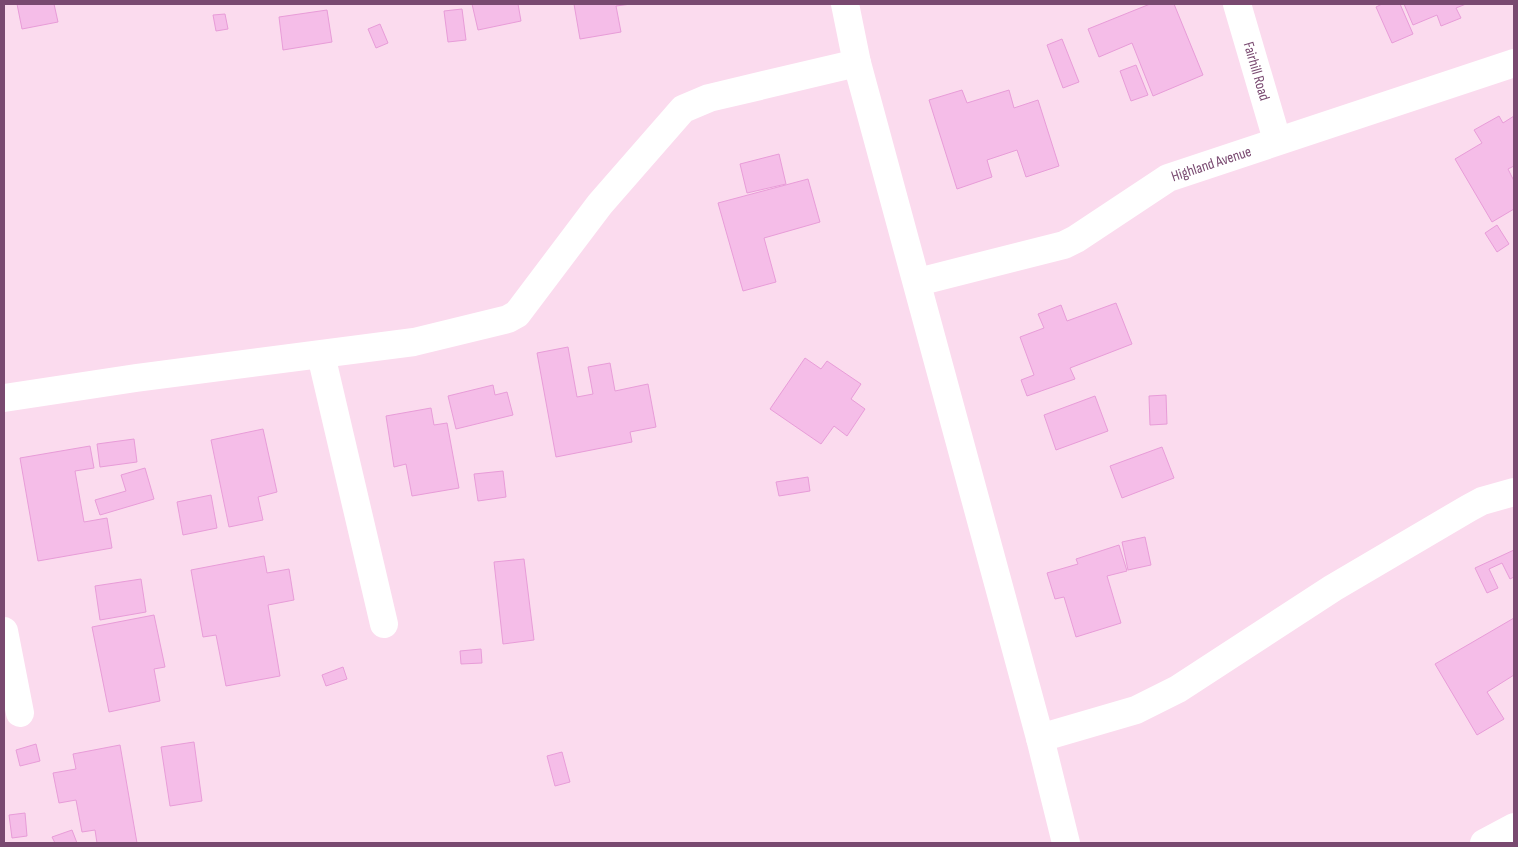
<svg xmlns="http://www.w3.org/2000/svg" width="1518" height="847" font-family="'Sofia Sans Condensed',sans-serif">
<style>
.residential{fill:#fbdbee}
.building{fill:#f5bde8;stroke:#e89cd8}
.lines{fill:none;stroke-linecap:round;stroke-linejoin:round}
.minor{stroke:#fff;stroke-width:28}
.tertiary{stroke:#fff;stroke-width:28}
.labels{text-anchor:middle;stroke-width:4;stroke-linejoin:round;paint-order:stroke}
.street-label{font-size:15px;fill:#794970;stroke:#ffeef8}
</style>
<rect width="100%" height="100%" fill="#fde7f4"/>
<!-- residential -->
<path class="residential" d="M4,4H1514V843H4Z"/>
<!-- building -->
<path class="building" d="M17,4H54L58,22L22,29Z
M472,4H518L521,21L478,30Z
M574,4H631L616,6L621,32L580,39Z
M1150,4H1174L1203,75L1153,96L1132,43L1099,57L1088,29Z
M1382,4H1400L1413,34L1392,43L1376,7Z
M1404,4H1466L1456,8L1461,18L1441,26L1437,15L1413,25Z
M462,9L466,40L448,42L444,11Z
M327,10L332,42L283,50L279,17Z
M225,14L228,29L216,31L213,15Z
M380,24L388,43L376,48L368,29Z
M1062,39L1079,82L1063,88L1047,45Z
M1136,65L1148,95L1131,101L1120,71Z
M962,90L967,103L1009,90L1014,108L1038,100L1059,166L1026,177L1017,150L987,160L992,177L957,189L929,100Z
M1499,116L1503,123L1514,116V166L1508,169L1514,181V209L1492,222L1455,159L1482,143L1474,130Z
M779,154L786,184L747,193L740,164Z
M808,179L820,222L764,238L776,282L743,291L718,203Z
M1497,225L1509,244L1497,252L1485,233Z
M1116,303L1132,344L1070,368L1075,379L1027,396L1021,380L1034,375L1020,337L1044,328L1038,314L1061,305L1067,321Z
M568,347L577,397L593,394L588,367L610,363L615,391L648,384L656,427L630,432L632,442L556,457L537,353Z
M805,358L821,369L827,361L861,384L851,399L865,409L847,436L834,426L821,444L770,409Z
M493,385L495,395L507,392L513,415L456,429L448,396Z
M1166,395L1167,424L1150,425L1149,396Z
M1095,396L1108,431L1056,450L1044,415Z
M431,408L434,425L447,423L459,488L412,496L406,464L394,467L386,416Z
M263,429L277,492L258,497L263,520L229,527L211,440Z
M134,439L137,462L100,467L97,444Z
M90,446L94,468L75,471L84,522L107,518L112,548L38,561L20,458Z
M1162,447L1174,478L1122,498L1110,466Z
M145,468L154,499L100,515L95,500L126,491L121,475Z
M503,471L506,497L478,501L474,474Z
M808,477L810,491L779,496L776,482Z
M211,495L217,528L183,535L177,502Z
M1145,537L1151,565L1128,570L1122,542Z
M1119,545L1127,571L1107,576L1121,623L1076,637L1064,597L1055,599L1047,573L1078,564L1076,559Z
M1514,550V577L1510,579L1502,563L1489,569L1498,588L1487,593L1475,568Z
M264,556L267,573L289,569L294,600L268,605L280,676L226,686L216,635L203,637L191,570Z
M524,559L534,640L503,644L494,562Z
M141,579L146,612L100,620L95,586Z
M154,615L165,667L154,669L160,701L109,712L92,627Z
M1514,618V675L1487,692L1504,719L1477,735L1435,664Z
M481,649L482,663L461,664L460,651Z
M343,667L347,679L326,686L322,675Z
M194,742L202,801L170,806L161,747Z
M36,744L40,761L20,766L16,750Z
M120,745L137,843H97L95,830L82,832L76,800L59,803L53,773L76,769L73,754Z
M562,752L570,782L555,786L547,756Z
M25,813L27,836L12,838L9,815Z
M72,830L77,843H55L52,837Z"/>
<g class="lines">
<!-- minor -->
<g class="minor">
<path id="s1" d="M1237,4L1277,140"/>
<path id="s2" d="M918,282L1064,245L1076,239L1168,178L1514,63"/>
<path d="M321,355L384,624"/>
<path d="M4,398L136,378L414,342L508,319L517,314L600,204L683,109L709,98L857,63"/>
<path d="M4,631L20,713"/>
<path d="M1040,738L1136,710L1178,689L1333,588L1469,508L1482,501L1514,492"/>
<path d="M1484,843L1514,827"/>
</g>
<!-- tertiary -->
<path class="tertiary" d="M845,4L857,63L1040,738L1066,843"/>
</g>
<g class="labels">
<!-- street labels -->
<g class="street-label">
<text dy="5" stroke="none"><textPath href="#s1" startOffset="70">Fairhill Road</textPath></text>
<text dy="5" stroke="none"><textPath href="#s2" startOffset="320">Highland Avenue</textPath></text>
</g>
</g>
<!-- border -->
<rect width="1518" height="847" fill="none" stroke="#794970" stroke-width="10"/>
</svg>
